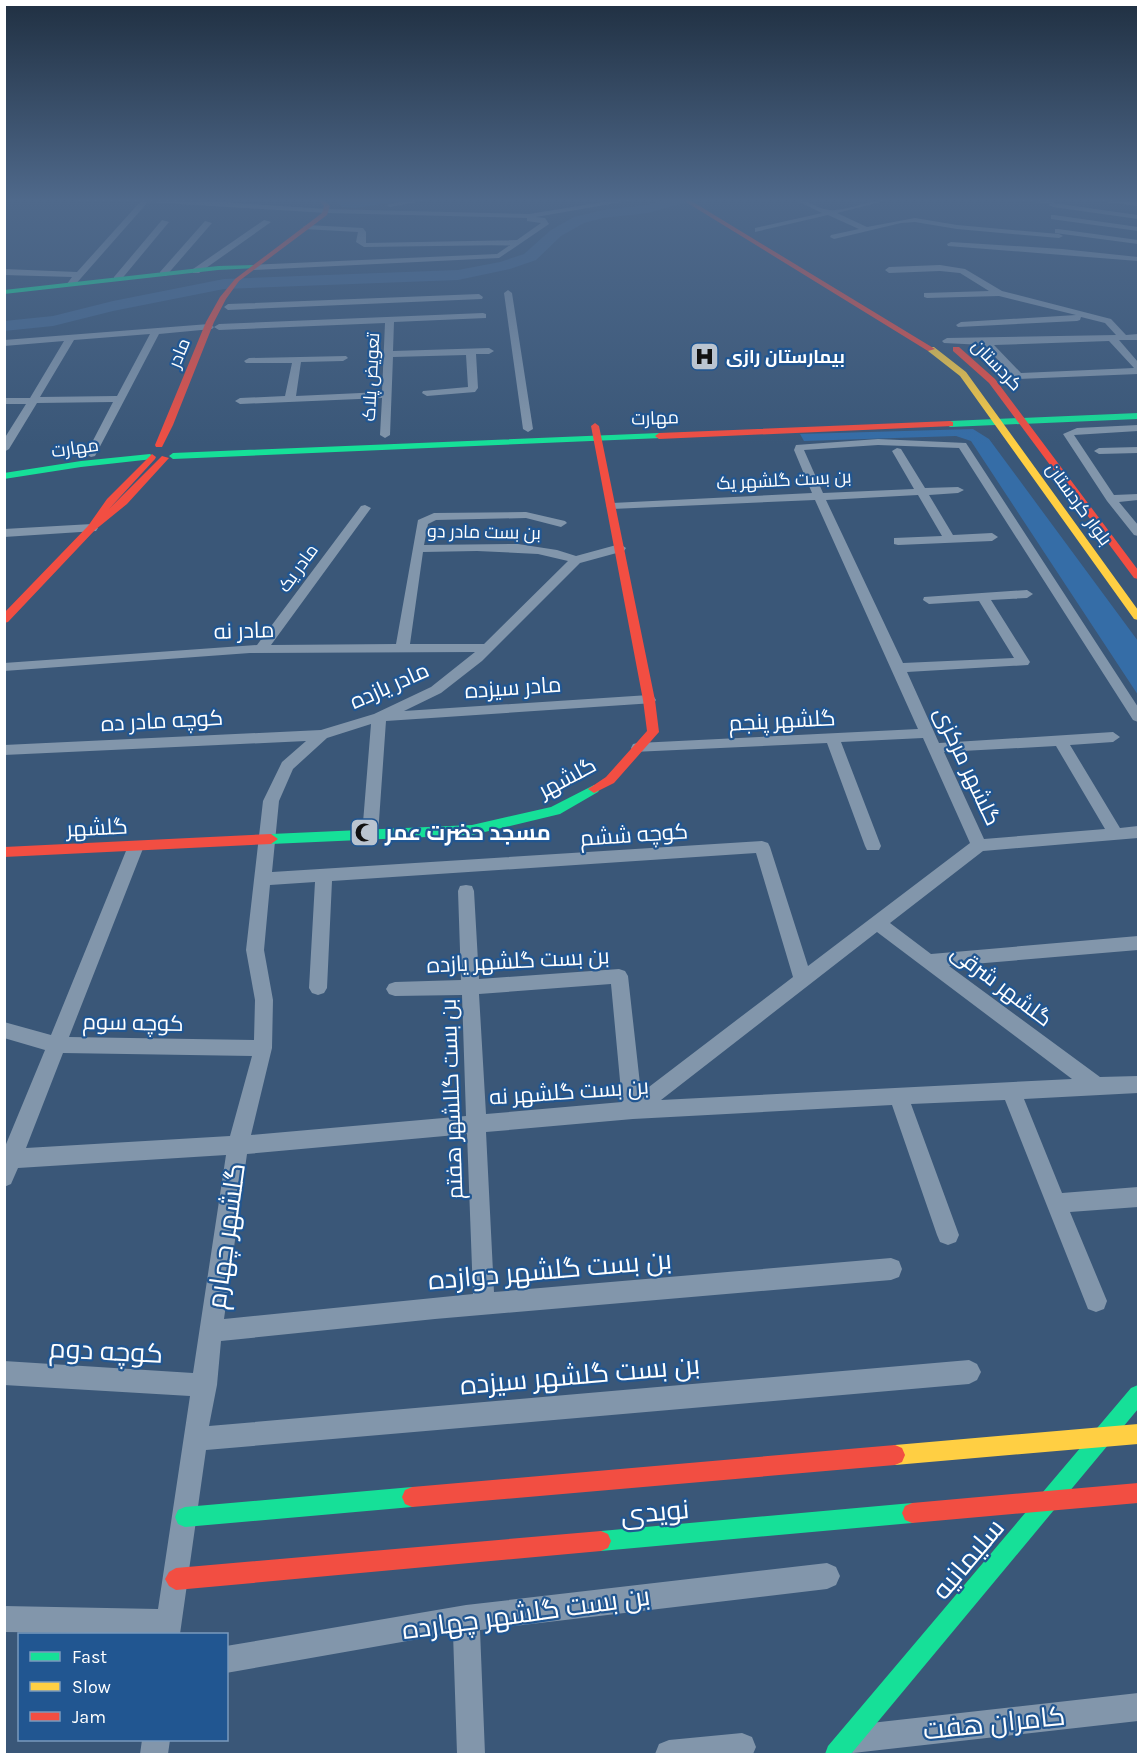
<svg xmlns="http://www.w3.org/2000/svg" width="1143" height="1759" font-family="Karla,Cairo,sans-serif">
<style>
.green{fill:#356da7}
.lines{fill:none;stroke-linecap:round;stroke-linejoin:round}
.river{fill:#456992;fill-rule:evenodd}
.street{fill:#8296ab;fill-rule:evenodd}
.fast{fill:#16e098;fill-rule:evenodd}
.slow{fill:#ffcf43;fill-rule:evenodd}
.jam{fill:#f24e42;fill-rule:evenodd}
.labels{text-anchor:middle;stroke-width:4.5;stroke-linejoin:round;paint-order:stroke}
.far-street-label{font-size:18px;fill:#fff;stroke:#215691}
.far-poi-label{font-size:18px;font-weight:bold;fill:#fff;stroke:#215691;text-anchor:start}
.street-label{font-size:22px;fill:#fff;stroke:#215691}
.poi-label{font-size:22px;font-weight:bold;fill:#fff;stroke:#215691;text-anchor:start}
.near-street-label{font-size:27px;fill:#fff;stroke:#215691}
</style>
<rect width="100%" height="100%" fill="#3a5778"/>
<!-- green -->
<path class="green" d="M340,199H415L356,208L342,207L334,200Z
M973,429L989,439L1138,641V695L971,441L956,436L804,441L800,434Z"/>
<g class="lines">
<!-- river -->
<path class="river" d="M667,199H689L687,202L648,213L603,218L584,223L561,236L536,260L510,269L458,280L224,289L113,311L53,326L4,331V321L53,316L113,301L224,279L458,270L500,262L524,254L551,230L574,217L603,210L647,205Z"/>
<!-- street -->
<path class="street" d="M73,199H175L327,209L529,214L622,199H639L536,217L545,218L549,224L499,258L254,270L250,267L251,265L497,254L510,245L364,247L356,242L358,232L304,229L303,227L307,225L363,228L366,232V243L517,240L541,223L527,221V218L327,213L148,202L74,286L67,284L72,277L4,275V269L77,272L140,202L77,201Z
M415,199H432L390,207L386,205Z
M793,199C807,198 816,209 830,210C843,212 873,199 892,199L837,213L867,227L915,218L957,225L1059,234L1063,236L1059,238L957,229L915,222L901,223L834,239L830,237L831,235L859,229L828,215L755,232V228L822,213Z
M1008,199H1051L1055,201L1053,203L1138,215V219L1053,207L1049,205L1051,203L1012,201Z
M1094,199L1138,202V206L1098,201Z
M1054,215L1138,227V231L1051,219V215Z
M162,220L169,222L120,281H114V277Z
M264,220L271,222L199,273H193V269Z
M205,221L212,223L166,276H160V272Z
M1058,229L1138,240V244L1055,233V229Z
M951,242L1062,249L1138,257V261L948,246L947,244Z
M940,265L965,269L1002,291L1111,319L1126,335L1138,334V340H1119L1138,362V374L1018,379L1015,378L984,345L944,343L942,341L947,338L1116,335L1105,323L1081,317L1080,320L1077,321L958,327L956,325L961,322L1076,315L999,296L927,298L924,297V293L989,291L960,273L940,271L889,273L885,270L889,267ZM1109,341L1134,368L1021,373L994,345Z
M508,290L512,293L533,429L528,432L523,429L504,293Z
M479,294L483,297L482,299L228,310L224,307L228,304Z
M483,313L486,314V318L394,322L393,351L489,348L494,351L489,354H476L478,388L475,392L427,396L422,393L423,391L468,387L466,355L393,357L390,435L385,438L380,435L382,398L240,404L235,401L240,398L285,396L292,363H246L244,361L249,358L346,356L348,358L343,361L301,362L296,396L382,392L385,323L219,330L214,327L219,324Z
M209,324L214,327L212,329L159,334L95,456L91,457L86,454L113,402L37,403L9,449L4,452V439L26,404H4V398H30L64,341L4,346V340ZM150,334L117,396L40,397L74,340Z
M1138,425V431L1074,435L1114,495L1138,494V500L1119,502L1138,525V536L1134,535L1107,501L1063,434L1077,428Z
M878,439L966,443L1138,707V722L1133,720L959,448L878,445L804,450L823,493L914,489L892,451L897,448L901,449L925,488L958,487L964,490L958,493L929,495L953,535L992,533L998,537L992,541L898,545L894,544V538L942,536L918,495L826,500L903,663L1014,658L979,601L929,604L923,600L924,597L1027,590L1033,594L1027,598L991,600L1030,662L1028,665L907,672L939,743L1113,732L1120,737L1113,742L1070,745L1120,828L1138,826V838L983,851L890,923L931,954L1138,936V950L949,966L1100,1077L1138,1076V1093L1024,1099L1062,1193L1138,1187V1207L1070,1212L1107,1301L1104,1309L1096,1312L1088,1309L1005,1100L911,1104L959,1235L956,1242L948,1245L940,1242L937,1235L892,1105L633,1119L486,1132L494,1292L891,1258L899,1261L902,1269L899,1277L891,1280L435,1319L221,1341L217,1385L209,1426L969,1360L977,1364L981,1372L977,1380L969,1384L206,1450L180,1634L4,1632V1606L158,1609L190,1396L4,1385V1361L193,1373L226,1155L18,1168L11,1184L4,1187V1149L45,1050L4,1038V1022L51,1035L128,846L130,842H142L144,846L69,1037L254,1040L255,1000L246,950L263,801L282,762L306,741L4,755V745L321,730L374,714L431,687L475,652L250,653L4,671V663L257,645L361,506L365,505L371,508L271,645L396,644L418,520L434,513L526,512L565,521L567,523L561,527L526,518L436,520L428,524L424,545L518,544L557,550L576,556L620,544L626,548L624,551L580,563L482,661L441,693L404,711L649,695L654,697L656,700L654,703L386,721L378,835L376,839H364L362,835L371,724L327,738L293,769L279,801L272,872L762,841L768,843L770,847L808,966L970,843L923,738L841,742L881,846L879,850H867L865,846L827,743L633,752L631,748L633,744L638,743L918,729L815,500L612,509L606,506L612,503L812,493L794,450L796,445ZM477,551L538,554L568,561L484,644H410L423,552ZM1056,746L1105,829L984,839L944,752ZM756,853L793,977L641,1093L628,976L625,971L619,969L479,979L474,891L472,886L466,885L460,886L458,891L461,980L395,982L389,984L386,989L389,994L395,996L462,995L466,1116L251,1135L272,1048L273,1000L264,950L270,885L315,882L309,988L312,993L318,995L324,993L327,988L332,881ZM877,932L1072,1079L661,1100ZM611,984L622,1102L486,1114L479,994ZM63,1053L252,1056L230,1136L26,1148ZM467,1134L473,1294L224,1319L247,1154Z
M1138,447V453L1099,454L1094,451L1099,448Z
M92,524L98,528L96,531L4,537V529Z
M827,1563L836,1567L840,1576L836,1585L827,1589L480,1630L485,1754H457L453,1633L226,1673V1646L466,1605Z
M1138,1693V1721L853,1753L843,1749L839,1739L843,1729L853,1725Z
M742,1733L752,1737L756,1747L753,1754H655L659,1744L669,1740Z
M142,1740H170L168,1754H140Z"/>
<!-- fast -->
<path class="fast" d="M254,265L256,268L218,270L4,294V290L218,266Z
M1138,413V419L950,427L946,424L950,421Z
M659,433L663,436L662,438L173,459L169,456L173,453Z
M150,454L154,457L153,459L81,467L4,479V473L81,461Z
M594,785L600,789L598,792L560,814L472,835L271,844L264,839L271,834L472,825L551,807Z
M1138,1385V1409L851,1754H825L828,1746L1131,1388Z
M412,1487L419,1490L422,1497L419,1504L412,1507L185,1527L178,1524L175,1517L178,1510L185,1507Z
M912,1503L919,1506L922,1513L919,1520L912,1523L601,1551L594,1548L591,1541L594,1534L601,1531Z"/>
<!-- slow -->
<path class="slow" d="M928,347H934L966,372L1138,610V620L1134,619L960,376L928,351Z
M1138,1424V1444L895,1465L888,1462L885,1455L888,1448L895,1445Z"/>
<!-- jam -->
<path class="jam" d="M317,199H323L330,206L327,215L239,281L226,299L214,322L173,425L162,447H156L155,445L206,322L220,297L235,279L322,213L324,206Z
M681,199H688L935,349L928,351Z
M953,347H959L995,379L1138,570V579L1134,578L989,383L953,351Z
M950,421L953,422V426L659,439L655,436L659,433Z
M595,423L599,426L655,700L659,732L614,783L594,793L588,789L606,777L647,731L643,700L591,426Z
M152,454L156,457L155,459L109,509L162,456L169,458L127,504L95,530L8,622L4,623V613L88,526L107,499Z
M271,834L278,839L271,844L4,857V847Z
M895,1445L902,1448L905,1455L902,1462L895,1465L412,1507L405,1504L402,1497L405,1490L412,1487Z
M1138,1483V1503L912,1523L905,1520L902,1513L905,1506L912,1503Z
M601,1531L608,1534L611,1541L608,1548L601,1551L176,1590L169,1586L165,1579L169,1572L176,1568Z"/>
</g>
<!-- sky -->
<linearGradient id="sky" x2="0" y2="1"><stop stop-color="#203042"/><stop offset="0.45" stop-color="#4f698b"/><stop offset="1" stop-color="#4f698b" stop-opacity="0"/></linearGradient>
<rect width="1143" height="445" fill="url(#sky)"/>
<!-- icons -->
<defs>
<symbol id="hospital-square" viewBox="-11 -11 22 22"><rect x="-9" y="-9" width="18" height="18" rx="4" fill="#bac4d0" stroke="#215691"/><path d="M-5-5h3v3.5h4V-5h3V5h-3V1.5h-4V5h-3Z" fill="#111"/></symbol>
<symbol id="mosque-square" viewBox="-11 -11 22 22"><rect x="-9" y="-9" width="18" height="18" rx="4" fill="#bac4d0" stroke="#215691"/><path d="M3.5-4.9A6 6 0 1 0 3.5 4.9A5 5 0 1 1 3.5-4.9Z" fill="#111"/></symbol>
</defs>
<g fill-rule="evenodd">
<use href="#hospital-square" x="688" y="340" width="33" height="33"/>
<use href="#mosque-square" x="348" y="816" width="33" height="33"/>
</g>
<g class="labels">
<!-- far-street labels -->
<g class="far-street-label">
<text transform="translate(179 353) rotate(-68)" y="6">مادر</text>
<text transform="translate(997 365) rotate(46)" y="6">کردستان</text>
<text transform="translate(371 377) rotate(-87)" y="6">تعویض پلاک</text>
<text transform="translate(655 418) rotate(-2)" y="6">مهارت</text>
<text transform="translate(75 448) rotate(-8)" y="6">مهارت</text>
<text transform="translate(784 480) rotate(-3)" y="6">بن بست گلشهر یک</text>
<text transform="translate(1079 504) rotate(54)" y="6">بلوار کردستان</text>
<text transform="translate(484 532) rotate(1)" y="6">بن بست مادر دو</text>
<text transform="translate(298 568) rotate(-54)" y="6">مادر یک</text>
</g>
<!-- far-poi labels -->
<g class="far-poi-label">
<text x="726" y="363">بیمارستان رازی</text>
</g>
<!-- street labels -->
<g class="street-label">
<text transform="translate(244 630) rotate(-2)" y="8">مادر نه</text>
<text transform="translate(389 685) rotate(-24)" y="8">مادر یازده</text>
<text transform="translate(513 687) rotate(-4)" y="8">مادر سیزده</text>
<text transform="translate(162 720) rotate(-3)" y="8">کوچه مادر ده</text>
<text transform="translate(782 720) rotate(-3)" y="8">گلشهر پنجم</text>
<text transform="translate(968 766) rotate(65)" y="8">گلشهر مرکزی</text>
<text transform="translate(567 777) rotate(-28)" y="8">گلشهر</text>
<text transform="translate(97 827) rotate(-3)" y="8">گلشهر</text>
<text transform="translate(634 834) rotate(-4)" y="8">کوچه ششم</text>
<text transform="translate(518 960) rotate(-3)" y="8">بن بست گلشهر یازده</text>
<text transform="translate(1002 985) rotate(37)" y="8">گلشهر شرقی</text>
<text transform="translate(133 1022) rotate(1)" y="8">کوچه سوم</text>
<text transform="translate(569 1091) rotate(-4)" y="8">بن بست گلشهر نه</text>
<text transform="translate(451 1099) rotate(-92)" y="8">بن بست گللشهر هفتم</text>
</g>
<!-- poi labels -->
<g class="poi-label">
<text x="385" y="840">مسجد حضرت عمر</text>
</g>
<!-- near-street labels -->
<g class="near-street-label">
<text transform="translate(226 1236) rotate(-82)" y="9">گلشهر چهارم</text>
<text transform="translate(550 1270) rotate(-5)" y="9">بن بست گلشهر دوازده</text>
<text transform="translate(106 1351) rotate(3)" y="9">کوچه دوم</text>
<text transform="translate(580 1375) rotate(-5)" y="9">بن بست گلشهر سیزده</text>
<text transform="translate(655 1512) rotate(-5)" y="9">نویدی</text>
<text transform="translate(968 1559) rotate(-50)" y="9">سلیمانیه</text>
<text transform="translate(526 1613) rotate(-8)" y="9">بن بست گلشهر چهارده</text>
<text transform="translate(994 1723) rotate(-6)" y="9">کامران هفت</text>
</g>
</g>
<!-- border -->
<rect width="1143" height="1759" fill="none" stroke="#ffffff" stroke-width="12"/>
<!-- legend -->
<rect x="18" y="1633" width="210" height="108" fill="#215691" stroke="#7a9abd" stroke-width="1.5"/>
<rect x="30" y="1652" width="30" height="9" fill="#16e098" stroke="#7a9abd" stroke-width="1.5"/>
<text x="72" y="1663" font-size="18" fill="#ffffff">Fast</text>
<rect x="30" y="1682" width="30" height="9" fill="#ffcf43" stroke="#7a9abd" stroke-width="1.5"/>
<text x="72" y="1693" font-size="18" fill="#ffffff">Slow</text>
<rect x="30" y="1712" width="30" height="9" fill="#f24e42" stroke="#7a9abd" stroke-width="1.5"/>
<text x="72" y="1723" font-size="18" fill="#ffffff">Jam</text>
</svg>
